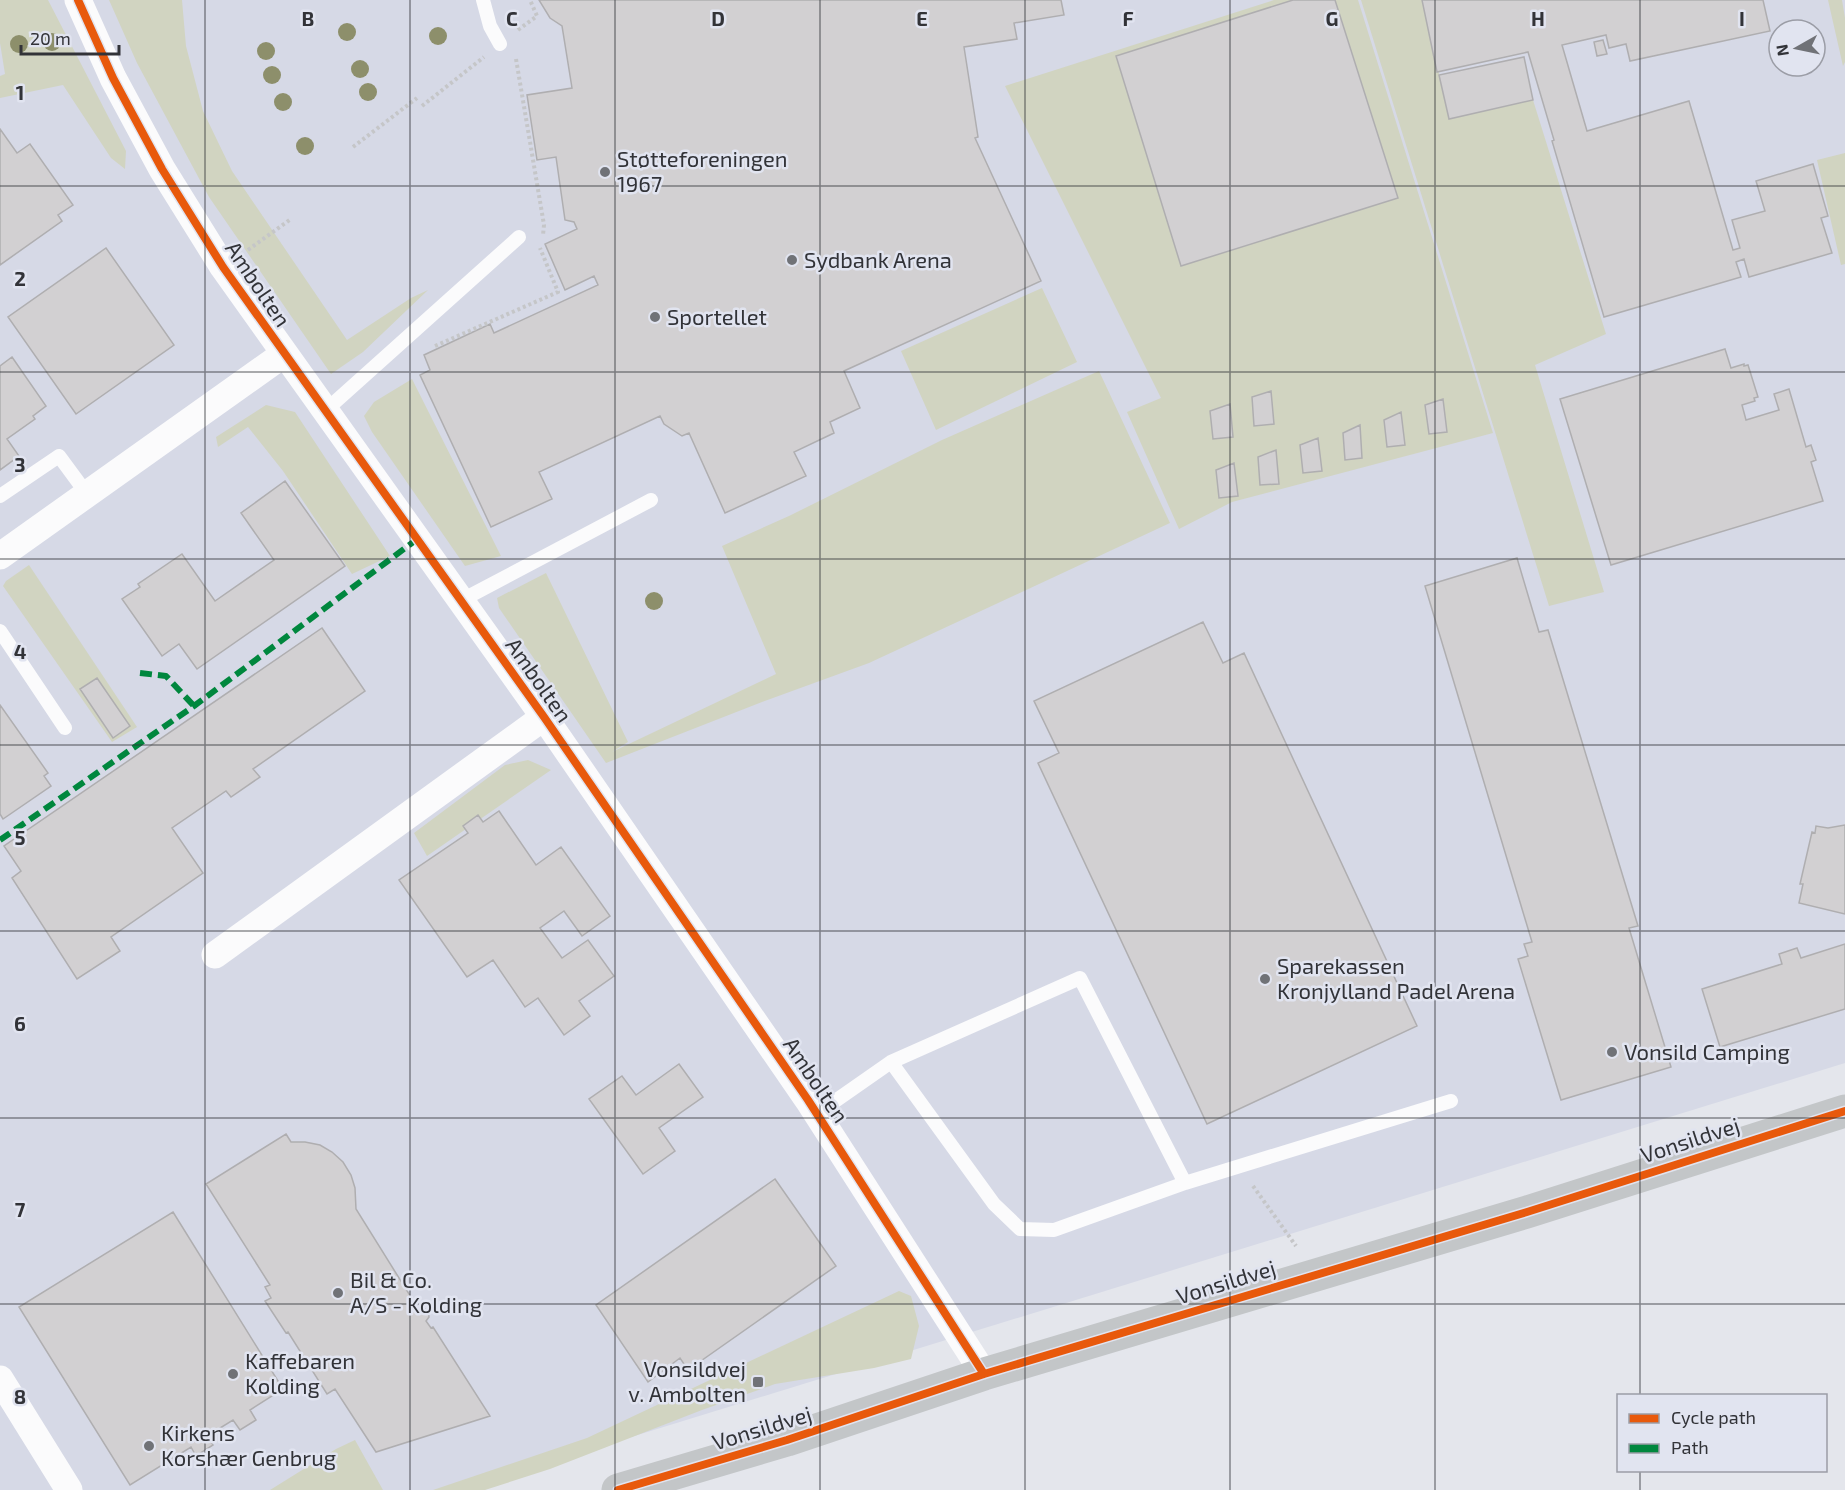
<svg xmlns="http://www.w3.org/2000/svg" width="1845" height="1490" font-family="'Exo 2',sans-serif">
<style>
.built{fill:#d6d9e6;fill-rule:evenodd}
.green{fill:#d1d4c1}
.building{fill:#d2d0d2;stroke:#afaeb0;stroke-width:1.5}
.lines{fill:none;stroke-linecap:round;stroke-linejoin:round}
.path{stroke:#c5c6c8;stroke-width:4;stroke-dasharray:3 3;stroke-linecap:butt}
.lane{stroke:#fbfbfc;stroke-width:14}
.street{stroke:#fbfbfc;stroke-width:27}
.secondary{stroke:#c3c6c8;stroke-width:33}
.quiet{stroke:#00873e;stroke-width:6;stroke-dasharray:12 6;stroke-linecap:butt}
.cycleway-casing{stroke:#e1e4f0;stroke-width:11}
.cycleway{stroke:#e8590c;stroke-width:8}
.tree{fill:#8d8f6b}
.grid{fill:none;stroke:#323338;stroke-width:1.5;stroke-opacity:0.55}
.poi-dot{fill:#707277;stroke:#e1e4f0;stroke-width:2}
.labels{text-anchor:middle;stroke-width:5;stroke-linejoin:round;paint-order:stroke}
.poi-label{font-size:22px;fill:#323338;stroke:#e1e4f0;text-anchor:start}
.street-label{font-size:22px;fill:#323338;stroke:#e1e4f0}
.grid-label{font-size:20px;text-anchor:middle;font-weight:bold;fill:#323338;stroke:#e1e4f0;stroke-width:5;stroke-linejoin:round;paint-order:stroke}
</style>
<rect width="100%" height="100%" fill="#e4e6ec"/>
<!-- built -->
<path class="built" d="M0,0H1845V1063L459,1490H0ZM1779,30H1815V66H1779Z"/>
<!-- green -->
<path class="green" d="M0,0H48L126,151L125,169L111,158L63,85L0,98V76L5,74L0,43Z
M109,0H182L186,46L203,111L232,171L347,340L411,298L428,290L363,352L331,374L209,197L137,63Z
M1274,0H1358L1493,433L1232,502L1179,529L1127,412L1161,398L1005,86Z
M1361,0H1423L1449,119L1533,100L1606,334L1535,365L1604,592L1549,606Z
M1828,0H1842L1845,18V62L1843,66Z
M1845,153V264L1841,265L1817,160Z
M1042,288L1077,362L936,430L901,351Z
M1099,371L1170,523L869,663L762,702L606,763L499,608L497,598L546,573L628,742L612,752L776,674L722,546L789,516L942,440Z
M412,379L501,556L465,566L372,432L364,416L374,402Z
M266,405L295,412L390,556L352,574L283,471L248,427L218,447L216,437Z
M29,565L137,727L112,742L3,586L6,581Z
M528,760L551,770L427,856L414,833L505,765Z
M899,1291L911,1296L919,1326L911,1359L874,1368L775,1384L702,1410L550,1469L485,1490H433L587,1438Z
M355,1440L383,1490H270L336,1449Z"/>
<!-- building -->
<path class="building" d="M539,0H1061L1064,15L1014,23L1017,39L964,47L978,137L975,138L1041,281L844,371L860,408L830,422L834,433L794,452L806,476L725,513L689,433L682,436L664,424L660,416L539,472L552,499L491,527L420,375L430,370L424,355L490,324L494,333L598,285L594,276L565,290L545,244L577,229L574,222L565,220L556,157L537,160L527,95L572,88L562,26L550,18Z
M1293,0H1335L1398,198L1181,266L1116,56Z
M1422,0H1763L1770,31L1630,61L1626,44L1609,48L1606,35L1562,45L1587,131L1689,101L1733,250L1740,248L1732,220L1765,211L1756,181L1813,164L1828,216L1821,218L1832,253L1749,277L1744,259L1736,262L1741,277L1604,317L1552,141L1554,140L1528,52L1437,72Z
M1603,40L1607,54L1597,56L1594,42Z
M1524,57L1533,100L1449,119L1439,75Z
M0,129L17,153L30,144L73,205L58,215L62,221L0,265Z
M106,248L174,345L76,414L8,317Z
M1725,349L1731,368L1744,364V366L1748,365L1758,397L1754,398L1755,401L1742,405L1746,420L1779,410L1774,394L1789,389L1806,447L1811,445L1816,460L1811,462L1823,501L1611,565L1560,399Z
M12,357L46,406L33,416L35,419L7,439L19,456L0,470V366Z
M1271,391L1274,424L1254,426L1252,397Z
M1443,399L1447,432L1429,434L1425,405Z
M1230,404L1233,437L1213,439L1210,411Z
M1401,412L1405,445L1387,447L1384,420Z
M1360,425L1362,458L1345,460L1343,433Z
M1318,438L1322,471L1303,473L1300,445Z
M1276,450L1279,484L1260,485L1258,457Z
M1234,463L1238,496L1219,498L1216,470Z
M285,481L345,566L197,669L179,644L162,656L122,599L140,587L138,584L182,554L215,601L274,560L241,513Z
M1517,558L1539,632L1548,630L1638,926L1629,928L1671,1067L1561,1100L1518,959L1528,956L1524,944L1532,942L1425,586Z
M1203,622L1223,663L1244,653L1417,1026L1207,1124L1038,763L1059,753L1034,701Z
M322,628L365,691L253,769L260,777L231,797L226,791L172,828L203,873L111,937L120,951L77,979L12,878L21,871L4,846Z
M97,678L130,726L113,738L80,689Z
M0,705L48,773L44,776L51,786L3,819L0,814Z
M499,811L536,865L561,847L610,916L582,936L564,911L540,928L562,958L588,940L614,976L579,1001L590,1016L564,1035L538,998L525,1007L493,960L467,977L399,880L468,833L463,826L478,815L483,822Z
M1845,825V914L1799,903L1803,884H1800L1812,832L1815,833L1816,826L1828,828Z
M1845,944V1009L1720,1047L1702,989L1782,964L1779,954L1797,948L1801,958Z
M679,1064L703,1097L659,1128L675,1151L643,1174L589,1099L622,1076L636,1095Z
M286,1134L291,1142H305L320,1145L332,1152L343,1162L351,1175L355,1188L356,1209L419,1310L425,1309L428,1311L429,1317L426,1321L431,1328L433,1327L490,1416L376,1452L335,1389L327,1394L288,1332L286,1333L265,1301L271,1298L265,1287L270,1285L206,1184Z
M775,1179L836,1266L688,1370L680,1358L648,1382L596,1305Z
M173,1212L283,1389L250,1410L256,1420L240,1430L233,1420L207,1436L213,1445L196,1456L191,1447L130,1485L19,1307Z"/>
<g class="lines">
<!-- path -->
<path class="path" d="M518,30L537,16L530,0
M516,59L544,225L543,235
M422,106L484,57
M353,147L417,98
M248,250L291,219
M435,346L558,292L540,248
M1253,1186L1296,1246"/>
<!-- lane -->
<path class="lane" d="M483,0L490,26L500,44
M325,411L519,237
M0,496L59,456L87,494
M460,601L651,500
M0,631L65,728
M891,1062L994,1204L1020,1229L1054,1230L1185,1183L1451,1101
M818,1113L891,1062L1080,978L1185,1183"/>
<!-- street -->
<path class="street" d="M78,0L113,78L162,169L223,267L544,717L808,1100L984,1374
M0,556L284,354
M215,955L544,717
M0,1379L69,1490"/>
<!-- secondary -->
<path class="secondary" d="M618,1490L787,1440L984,1374L1527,1212L1845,1111"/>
<!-- quiet -->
<path class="quiet" d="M140,673L166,676L194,706
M0,840L194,706L416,540"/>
<defs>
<path id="cycleway" d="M78,0L113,78L162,169L223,267L544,717L808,1100L984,1374
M618,1490L787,1440L984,1374L1527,1212L1845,1111"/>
</defs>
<!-- cycleway casing -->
<use href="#cycleway" class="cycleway-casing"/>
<!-- cycleway -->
<use href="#cycleway" class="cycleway"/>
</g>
<!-- trees -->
<g class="tree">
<circle cx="347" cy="32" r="9"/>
<circle cx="438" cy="36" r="9"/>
<circle cx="52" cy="42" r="9"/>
<circle cx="19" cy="44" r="9"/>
<circle cx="266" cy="51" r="9"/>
<circle cx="360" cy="69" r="9"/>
<circle cx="272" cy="75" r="9"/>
<circle cx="368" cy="92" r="9"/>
<circle cx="283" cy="102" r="9"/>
<circle cx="305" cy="146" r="9"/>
<circle cx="654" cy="601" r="9"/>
</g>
<!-- grid -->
<path class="grid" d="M205,0V1490M410,0V1490M615,0V1490M820,0V1490M1025,0V1490M1230,0V1490M1435,0V1490M1640,0V1396M0,186H1845M0,372H1845M0,559H1845M0,745H1845M0,931H1845M0,1118H1845M0,1304H1845M1640,1470V1490"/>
<!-- markers -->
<g class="poi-dot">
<circle cx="605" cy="172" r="6"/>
<circle cx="792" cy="260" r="6"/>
<circle cx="655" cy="317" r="6"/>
<circle cx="1265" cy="979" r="6"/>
<circle cx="1612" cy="1052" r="6"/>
<circle cx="338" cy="1293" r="6"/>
<circle cx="233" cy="1374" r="6"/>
<rect x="752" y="1376" width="12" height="12" rx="3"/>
<circle cx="149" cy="1446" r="6"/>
</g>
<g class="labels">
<!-- poi labels -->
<g class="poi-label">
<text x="617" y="167">Støtteforeningen<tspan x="617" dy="25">1967</tspan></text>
<text x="804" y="268">Sydbank Arena</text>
<text x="667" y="325">Sportellet</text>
<text x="1277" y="974">Sparekassen<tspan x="1277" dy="25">Kronjylland Padel Arena</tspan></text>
<text x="1624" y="1060">Vonsild Camping</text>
<text x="350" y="1288">Bil &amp; Co.<tspan x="350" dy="25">A/S - Kolding</tspan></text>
<text x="245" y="1369">Kaffebaren<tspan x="245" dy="25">Kolding</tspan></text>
<text x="746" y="1377" text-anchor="end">Vonsildvej<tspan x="746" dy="25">v. Ambolten</tspan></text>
<text x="161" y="1441">Kirkens<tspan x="161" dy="25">Korshær Genbrug</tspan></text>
</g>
<!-- street labels -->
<g class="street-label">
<text transform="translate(258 284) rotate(56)" y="8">Ambolten</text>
<text transform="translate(539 680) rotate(55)" y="8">Ambolten</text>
<text transform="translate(816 1080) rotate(56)" y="8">Ambolten</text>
<text transform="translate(1690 1140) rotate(-18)" y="8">Vonsildvej</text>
<text transform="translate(1226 1282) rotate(-17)" y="8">Vonsildvej</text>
<text transform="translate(762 1428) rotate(-17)" y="8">Vonsildvej</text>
</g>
</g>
<g class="grid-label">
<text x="308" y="26">B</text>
<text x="512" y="26">C</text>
<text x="718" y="26">D</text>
<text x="922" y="26">E</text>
<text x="1128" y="26">F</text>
<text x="1332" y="26">G</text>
<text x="1538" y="26">H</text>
<text x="1742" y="26">I</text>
<text x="20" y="100">1</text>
<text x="20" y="286">2</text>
<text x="20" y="472">3</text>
<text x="20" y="659">4</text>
<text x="20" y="845">5</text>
<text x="20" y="1031">6</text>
<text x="20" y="1217">7</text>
<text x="20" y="1404">8</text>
</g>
<!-- legend -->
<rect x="1617" y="1394" width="210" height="78" fill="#e1e4f0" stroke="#9b9da6" stroke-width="1.5"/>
<rect x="1629" y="1414" width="30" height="9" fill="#e8590c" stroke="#9b9da6" stroke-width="1.5"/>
<text x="1671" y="1424" font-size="18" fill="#323338">Cycle path</text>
<rect x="1629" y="1444" width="30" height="9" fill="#00873e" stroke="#9b9da6" stroke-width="1.5"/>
<text x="1671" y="1454" font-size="18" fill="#323338">Path</text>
<!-- north arrow -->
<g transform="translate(1797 48) rotate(261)"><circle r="28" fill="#e1e4f0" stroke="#9b9da6" stroke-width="1.5"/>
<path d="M0-4.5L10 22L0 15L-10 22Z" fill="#707277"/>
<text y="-9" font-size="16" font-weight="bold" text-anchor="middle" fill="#323338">N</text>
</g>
<!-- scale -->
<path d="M21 45v9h98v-9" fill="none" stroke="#323338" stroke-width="3"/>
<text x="30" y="45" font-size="18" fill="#323338" stroke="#e1e4f0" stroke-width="4.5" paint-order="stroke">20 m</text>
</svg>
